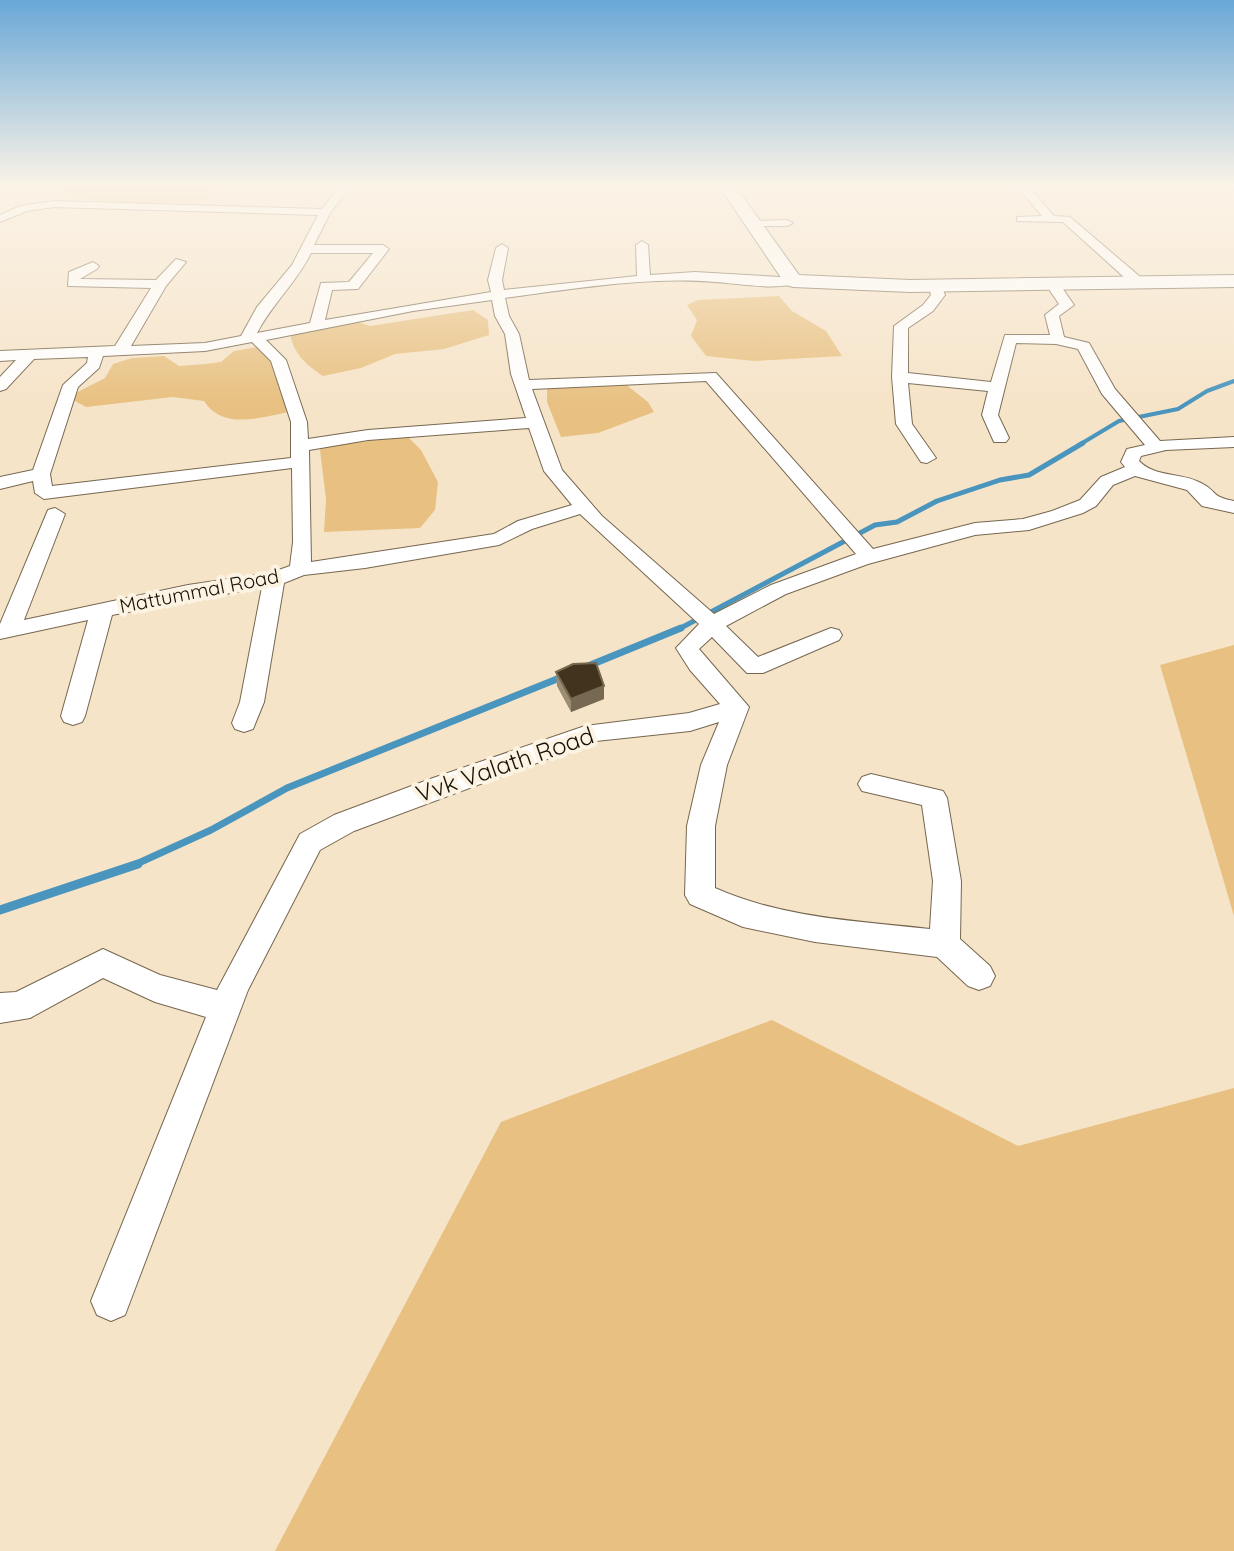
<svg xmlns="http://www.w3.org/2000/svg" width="1234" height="1551" font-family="Quicksand,sans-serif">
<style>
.green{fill:#e8c182}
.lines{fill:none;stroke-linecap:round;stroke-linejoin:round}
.stream-far3{stroke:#4a95bd;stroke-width:4}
.stream-far2{stroke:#4a95bd;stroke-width:5}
.stream-far1{stroke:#4a95bd;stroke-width:7}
.stream{stroke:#4a95bd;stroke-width:9}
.street-casing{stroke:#76674f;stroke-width:2}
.secondary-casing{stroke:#76674f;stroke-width:2}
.street{fill:#fff;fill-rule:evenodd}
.secondary{fill:#fff;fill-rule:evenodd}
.wall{fill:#9c8c73}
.shaded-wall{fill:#776851}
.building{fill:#41331d;stroke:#776851;stroke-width:2}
.labels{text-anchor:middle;stroke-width:8;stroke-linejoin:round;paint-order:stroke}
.far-street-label{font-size:20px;fill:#171108;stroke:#fdf3e2}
.street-label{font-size:24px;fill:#171108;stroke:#fdf3e2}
</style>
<rect width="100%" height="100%" fill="#f6e4c9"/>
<!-- green -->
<path class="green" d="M67,186H218L206,200C157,204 107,205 59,195Z
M779,296L792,311L826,331L842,356L754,361L706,356L691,336L697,320L687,305L698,300Z
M473,310L488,320L489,335L444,349L395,354L361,368L323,376C306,365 292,352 290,332L350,319L370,326Z
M264,346L272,354L295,411C264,416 224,432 204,401L173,397L86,407L68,397L105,378L113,364L132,358L164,356L179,366L206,364L221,362L234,351Z
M624,383L648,402L654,412L598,433L561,437L547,402V389L558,384Z
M391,435L408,437L421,450L438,482L435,510L420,528L324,532L326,499L320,450L324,444L364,442Z
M1234,645V916L1160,665Z
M772,1020L1018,1146L1234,1088V1551H275L501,1122Z"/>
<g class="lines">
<!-- stream-far3 -->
<path class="stream-far3" d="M1079,445L1119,421L1178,409L1207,391L1234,381"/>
<!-- stream-far2 -->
<path class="stream-far2" d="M677,630L875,525L897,522L937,501L1000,480L1029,475L1083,443"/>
<!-- stream-far1 -->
<path class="stream-far1" d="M588,666L681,628
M132,866L211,830L287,788L562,677"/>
<!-- stream -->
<path class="stream" d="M0,910L138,864"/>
<defs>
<path id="street" d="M340,186H351L330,213L314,245H383L389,249L358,289L332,290L325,320L491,292L488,280L496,248L502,244L508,248L502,280L504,290L637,276L636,245L642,241L648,245L650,275L695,272L798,278L800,281C784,292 735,283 715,282C648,276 571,289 505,298L509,316L519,334L529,380L716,373L873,549L975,523L1023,519L1052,511L1080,500L1101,477L1125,467L1121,462L1127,449L1145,445L1102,394L1078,349L1056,344L1016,343L998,415L1009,438L1006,442H994L982,415L988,391L908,383L912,424L936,458L927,463L921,462L896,424L892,377L894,326L923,305L931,295L928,285L935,281L940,282L945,295L933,311L908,328V373L991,382L1005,335H1050L1045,315L1059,304L1046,285L1058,282L1074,305L1059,316L1064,337L1089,343L1115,389L1160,441L1234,437V447L1166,450L1141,456L1139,461C1156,478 1181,472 1201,483C1219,492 1209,496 1234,501V513L1202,506L1187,490L1135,476L1113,485L1096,506L1083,513L1029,530L975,535L868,564L786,594L726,626L758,657L831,628L839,630L842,635L839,640L763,673H747L712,637L699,649L749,707L727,765L715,826V888C782,918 858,921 930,929L933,881L922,805L862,791L858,784L862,777L871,774L943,791L947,798L961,881L960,939L990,966L995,976L990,986L979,990L968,986L937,957L815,942L743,927L690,904L685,895L687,826L701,765L719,722L690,731L596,741L354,831L320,850L248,990L125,1315L111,1321L97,1315L91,1301L206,1017L155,1002L103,978L30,1018L0,1023V993L16,992L103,949L160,975L217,990L300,834L334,815L433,778L585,726L689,713L720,704L690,670L676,648L699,624L580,514L532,529L499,545L365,568L304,575L284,583L264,702L253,729L244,732L235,729L232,723L240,702L262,587L112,615L85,716L82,722L73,725L64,722L61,716L88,620L0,639V624L48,510L55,508L65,514L24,620L188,585L270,573L290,566L293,542L292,468L44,499L35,493L33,481L0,489V477L33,470L63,385L87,363L88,357L34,359L6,389L0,391V377L16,360L0,361V351L115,346L151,288L68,286L69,272L93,262L99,266L97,269L80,279L156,280L176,259L186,262L166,286L131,346L205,343L241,336L257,307L292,265L318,215L54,207L27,211L0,222V215L20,206L54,201L322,209ZM311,253H373L349,282L321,283L310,323L257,333C272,304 297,282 311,253ZM492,300L495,316L505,334L511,374L526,418L368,430L308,439L307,422L286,360L266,340L413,311ZM252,342L271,361L291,422V458L52,486L50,474L78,387L99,368L103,356L205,351ZM706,381L856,554L771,585L714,614L602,516L562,470L532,389ZM529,428L544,471L572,505L518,521L494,534L311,562L309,450L368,440Z
M1017,186H1028L1054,216L1070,217L1145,281V287H1135L1063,222L1017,221V217L1042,216Z
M1225,186H1234V190L1226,188Z
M754,221L787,220L793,223L787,226H750L748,224Z"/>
<path id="secondary" d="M719,186H735L799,275L910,280L1234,275V287L910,292L793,287L786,285Z"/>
</defs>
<!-- street casing -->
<use href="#street" class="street-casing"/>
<!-- secondary casing -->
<use href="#secondary" class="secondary-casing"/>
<!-- street -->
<use href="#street" class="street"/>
<!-- secondary -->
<use href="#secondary" class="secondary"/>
</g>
<!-- wall -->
<path class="wall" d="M10,186H60L58,188Z
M556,672L604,699L571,712L557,686Z"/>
<!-- shaded-wall -->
<path class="shaded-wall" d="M604,686V699L571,712V699Z"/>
<!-- building -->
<path class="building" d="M596,663L604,686L571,699L556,672L573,664Z"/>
<!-- sky -->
<linearGradient id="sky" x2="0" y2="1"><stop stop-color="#69a8d7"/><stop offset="0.46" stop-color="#fbf3e7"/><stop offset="1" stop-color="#fbf3e7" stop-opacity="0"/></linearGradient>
<rect width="1234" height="403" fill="url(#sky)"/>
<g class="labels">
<!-- far-street labels -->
<g class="far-street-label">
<text transform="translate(199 591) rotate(-11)" y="7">Mattummal Road</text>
</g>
<!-- street labels -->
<g class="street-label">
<text transform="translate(505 765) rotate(-19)" y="8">Vvk Valath Road</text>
</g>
</g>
</svg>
